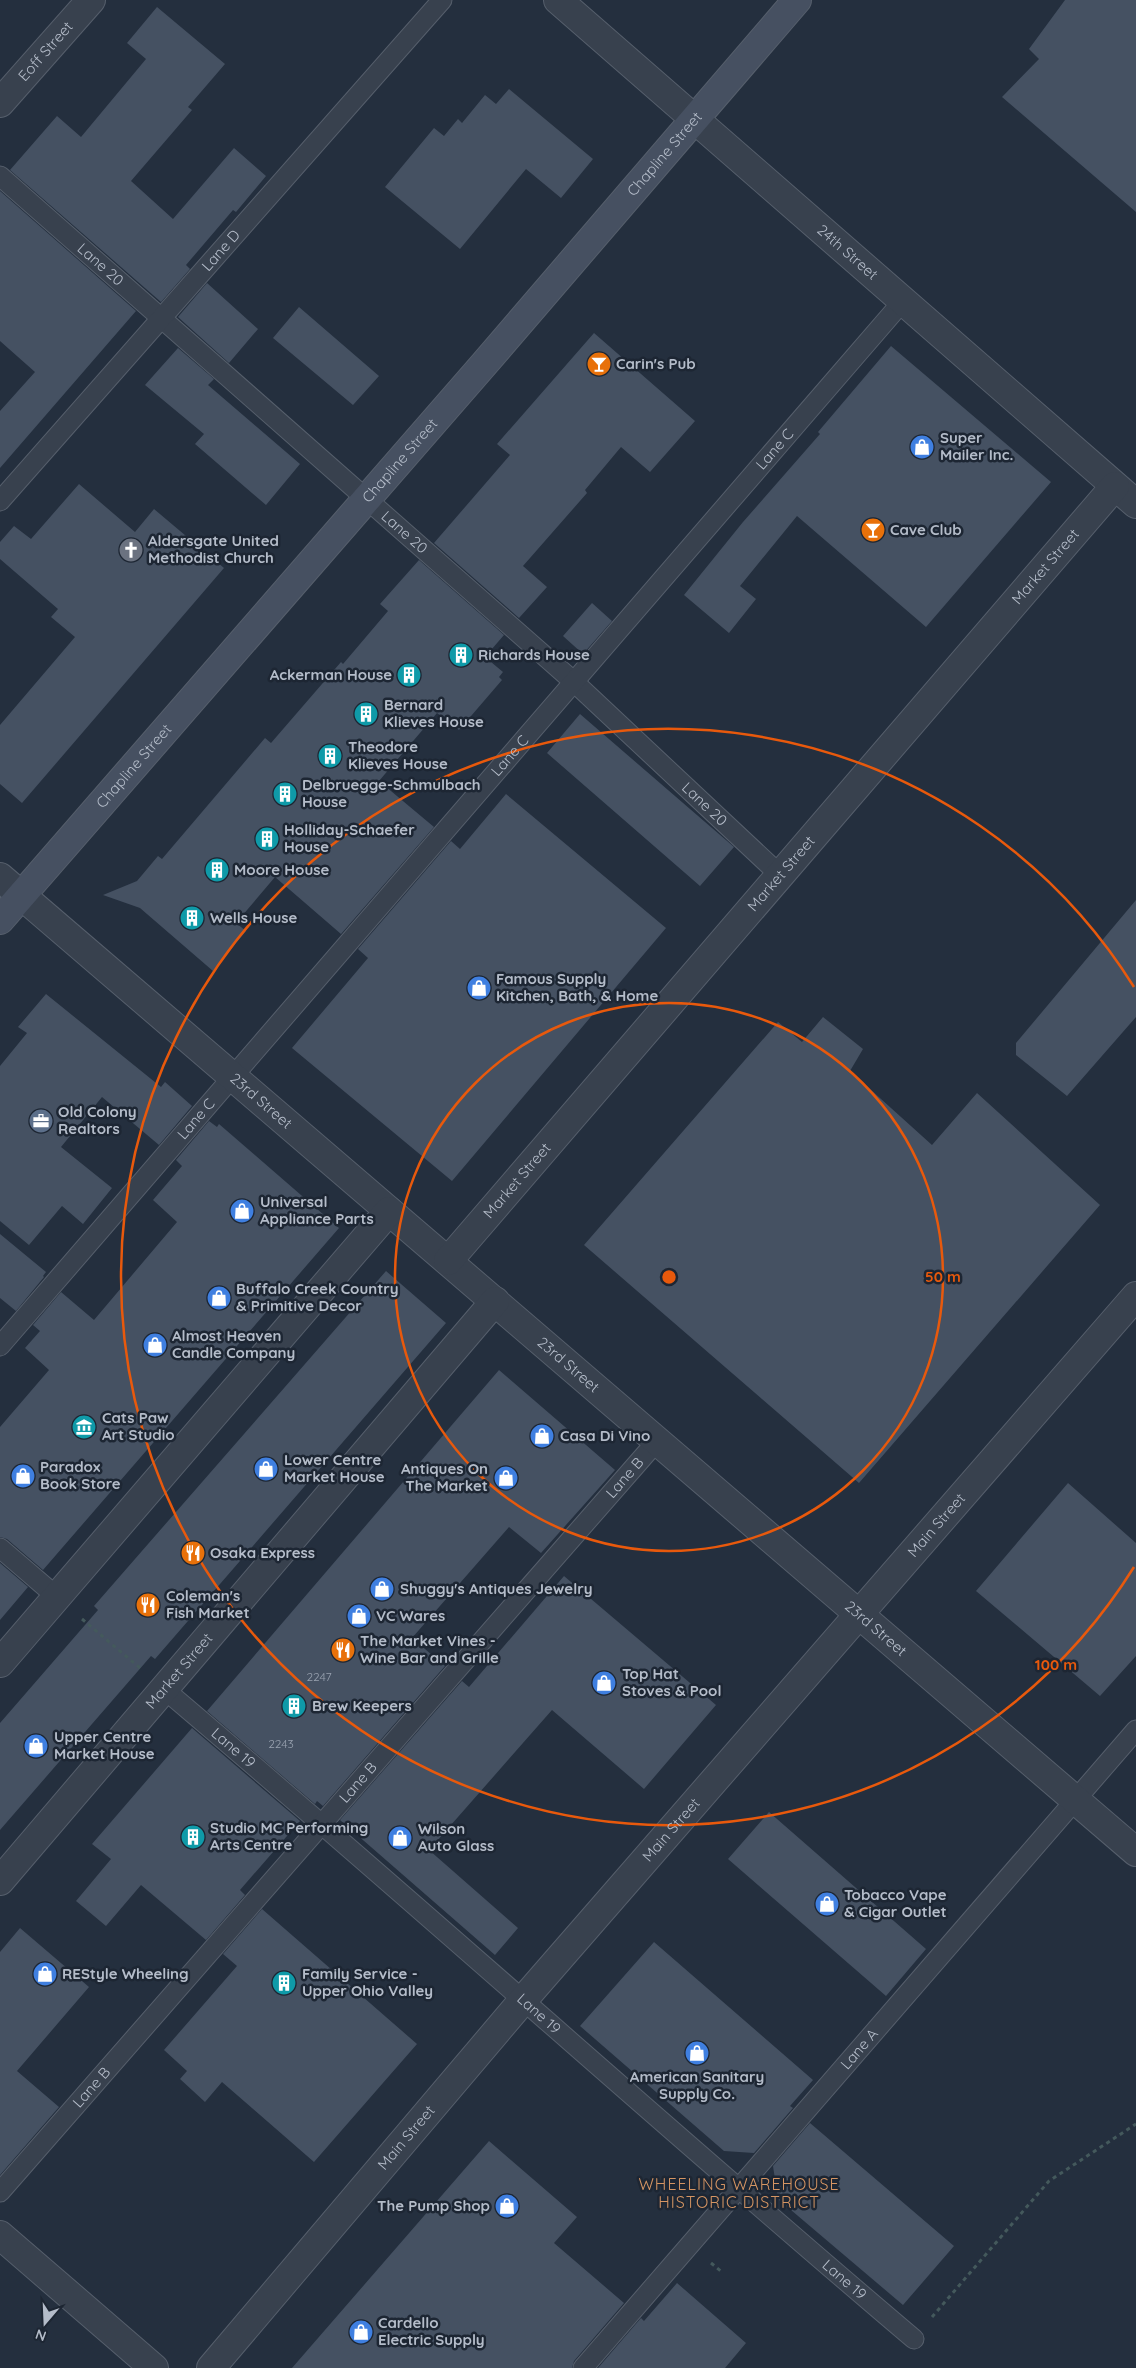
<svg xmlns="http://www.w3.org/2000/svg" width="1136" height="2368" font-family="Quicksand,sans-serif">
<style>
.building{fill:#455162}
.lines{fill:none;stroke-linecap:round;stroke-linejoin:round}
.service-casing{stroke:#565f6c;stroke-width:21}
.minor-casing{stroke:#565f6c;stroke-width:30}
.tertiary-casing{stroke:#565f6c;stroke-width:30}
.secondary-casing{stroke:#565f6c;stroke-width:30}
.path{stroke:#44595c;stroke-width:3;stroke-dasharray:4 4;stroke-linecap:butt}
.service{stroke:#38414e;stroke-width:19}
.minor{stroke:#38414e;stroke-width:28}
.tertiary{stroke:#38414e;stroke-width:28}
.secondary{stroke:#465061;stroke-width:28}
.ring{fill:none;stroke:#e8590c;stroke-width:2.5}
.labels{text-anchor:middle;stroke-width:5;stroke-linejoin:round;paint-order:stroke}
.number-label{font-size:12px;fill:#98a1af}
.street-label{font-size:15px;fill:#b4bcc9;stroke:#1d2633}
.poi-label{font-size:15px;font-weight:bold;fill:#b4bcc9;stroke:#1d2633;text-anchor:start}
.neighbourhood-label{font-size:16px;letter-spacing:1px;fill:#d59563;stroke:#1d2633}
.centre{fill:#e8590c;stroke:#1d2633;stroke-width:2.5}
.ring-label{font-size:15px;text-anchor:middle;font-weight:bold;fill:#e8590c;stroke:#1d2633;stroke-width:5;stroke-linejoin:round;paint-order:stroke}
</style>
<rect width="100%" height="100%" fill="#242f3e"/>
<!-- building -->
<path class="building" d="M1065,0H1136V212L1002,97L1039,59L1029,49Z
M157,7L225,64L188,107L192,110L131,181L173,219L234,148L266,176L236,212L233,210L186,265L190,269L161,302L10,170L57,116L81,137L146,59L127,43Z
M509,89L593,159L561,198L526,169L460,249L385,187L434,128L444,136L458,119L462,123L485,95L496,104Z
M0,191L136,311L0,468V411L35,372L0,341Z
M207,283L258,329L229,363L178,317Z
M299,307L379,376L353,405L273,338Z
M594,333L695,421L650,472L621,447L585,490L587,493L523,566L547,587L519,618L434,543L510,455L497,444Z
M891,346L1051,482L926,627L797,516L740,586L756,599L729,633L684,595L743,522L820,434L818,432Z
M178,348L214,379L208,385L300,464L266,505L195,444L204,434L145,385Z
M79,484L135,532L154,509L224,568L22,803L0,784V725L75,637L51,617L58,609L0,559V542L14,526L31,539Z
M419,560L504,635L485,657L503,672L499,677L502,680L459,730L437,713L379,781L434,827L341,934L275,877L236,923L246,931L213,971L140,908L103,895L137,881L158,856L162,859L265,738L271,743L341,662L343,664L388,611L380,604Z
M592,603L612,621L583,654L563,636Z
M580,714L734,847L700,886L547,753Z
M506,794L666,928L452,1181L292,1048L368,958L358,949L451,841L460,849Z
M1136,900V1017L1067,1096L1016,1055V1043Z
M46,994L161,1087L165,1082L192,1106L159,1145L102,1097L61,1147L112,1188L83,1224L62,1206L29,1245L0,1221V1066L27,1033L18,1027Z
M823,1017L863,1049L850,1071L932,1145L977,1093L1100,1205L859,1483L584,1245L778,1022L802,1042Z
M209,1121L217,1127L219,1124L339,1228L43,1570L7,1539L0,1537V1427L49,1370L25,1348L40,1331L33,1325L61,1292L94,1320L177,1222L153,1200L182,1166L176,1160Z
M0,1234L46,1272L43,1276L44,1277L16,1311L0,1298Z
M386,1271L446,1323L155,1659L151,1656L0,1830V1723L98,1610L94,1606Z
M499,1370L615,1470L541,1553L509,1527L412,1638L445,1666L323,1806L317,1801L315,1804L207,1711Z
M1068,1483L1136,1543V1656L1100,1696L976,1591Z
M0,1563L28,1587L0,1620Z
M564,1576L716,1705L644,1789L552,1710L429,1850L518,1928L495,1955L340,1820L462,1681L469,1687Z
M192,1728L300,1821L240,1890L245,1895L206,1940L141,1885L106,1926L76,1901L111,1859L92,1844Z
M769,1812L926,1949L886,1996L728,1859Z
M262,1909L417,2044L314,2162L222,2082L205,2102L180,2079L187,2071L164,2050L237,1966L223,1954Z
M20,1928L89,1987L17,2071L59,2107L0,2175V1952Z
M654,1942L813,2080L790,2106L793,2108L754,2153L724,2151L580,2026Z
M810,2123L954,2246L903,2305L778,2199L773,2166Z
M489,2141L577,2217L554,2243L624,2303L574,2361L572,2368H292Z
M677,2283L746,2343L725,2368H598L641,2318L644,2321Z"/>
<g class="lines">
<defs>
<g id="service">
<path id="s1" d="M0,176L573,681L780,875"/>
<path id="s2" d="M0,501L442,0"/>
<path id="s3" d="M0,1346L903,301"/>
<path d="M0,1548L57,1597"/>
<path id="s4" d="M164,1689C417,1903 661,2125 914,2339"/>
<path id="s5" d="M0,2192L657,1441"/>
<path id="s6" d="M583,2368L1136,1730"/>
</g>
<g id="minor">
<path id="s7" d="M558,0L1136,504"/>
<path id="s8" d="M0,103L91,0"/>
<path id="s9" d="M0,877L1136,1852"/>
<path id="s10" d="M448,1261L1115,486"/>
<path d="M0,1663L389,1211"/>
<path id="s11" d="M0,1881L495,1301"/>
</g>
<g id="tertiary">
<path d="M0,2235L154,2368"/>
<path id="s12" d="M211,2368L524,1999L1136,1296"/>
</g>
<g id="secondary">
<path id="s13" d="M0,920L485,363L797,0"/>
</g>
</defs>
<!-- service casing -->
<use href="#service" class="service-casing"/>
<!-- minor casing -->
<use href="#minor" class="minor-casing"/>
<!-- tertiary casing -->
<use href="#tertiary" class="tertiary-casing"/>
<!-- secondary casing -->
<use href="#secondary" class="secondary-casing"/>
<!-- path -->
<path class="path" d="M82,1619L140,1668
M711,2263L722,2272
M932,2317L1049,2181L1136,2124"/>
<!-- service -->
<use href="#service" class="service"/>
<!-- minor -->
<use href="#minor" class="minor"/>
<!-- tertiary -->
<use href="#tertiary" class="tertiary"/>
<!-- secondary -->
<use href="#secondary" class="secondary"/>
</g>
<!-- distance rings -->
<g class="ring">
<circle cx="669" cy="1277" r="274"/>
<path d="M1134 1567A548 548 0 1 1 1134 987"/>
</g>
<!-- icons -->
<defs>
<symbol id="bar-disc" viewBox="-11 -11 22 22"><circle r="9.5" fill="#e8710a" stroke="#1d2633"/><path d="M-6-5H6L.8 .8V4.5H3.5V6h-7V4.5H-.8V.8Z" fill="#fff"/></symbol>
<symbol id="shop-disc" viewBox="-11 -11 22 22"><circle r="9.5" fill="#3f7fe0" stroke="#1d2633"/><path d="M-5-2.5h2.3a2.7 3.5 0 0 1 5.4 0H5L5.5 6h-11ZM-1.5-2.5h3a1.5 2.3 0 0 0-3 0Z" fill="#fff"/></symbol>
<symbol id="church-disc" viewBox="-11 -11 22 22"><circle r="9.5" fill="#6b7280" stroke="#1d2633"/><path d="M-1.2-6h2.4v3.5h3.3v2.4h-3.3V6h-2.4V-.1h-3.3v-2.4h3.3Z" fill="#fff"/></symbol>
<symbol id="building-disc" viewBox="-11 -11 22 22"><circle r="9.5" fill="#0f9aa8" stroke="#1d2633"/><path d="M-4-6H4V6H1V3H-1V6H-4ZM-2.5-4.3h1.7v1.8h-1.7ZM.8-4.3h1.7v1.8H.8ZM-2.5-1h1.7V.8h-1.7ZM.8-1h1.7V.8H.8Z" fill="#fff"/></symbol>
<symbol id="office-disc" viewBox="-11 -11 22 22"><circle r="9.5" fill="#5c6f8a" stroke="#1d2633"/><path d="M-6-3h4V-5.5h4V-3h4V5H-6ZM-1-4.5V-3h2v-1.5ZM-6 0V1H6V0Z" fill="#fff"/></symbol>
<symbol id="museum-disc" viewBox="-11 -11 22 22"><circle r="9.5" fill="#0f9aa8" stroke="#1d2633"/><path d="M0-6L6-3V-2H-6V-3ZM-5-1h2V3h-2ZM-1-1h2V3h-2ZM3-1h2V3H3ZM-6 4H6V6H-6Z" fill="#fff"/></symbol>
<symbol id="restaurant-disc" viewBox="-11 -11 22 22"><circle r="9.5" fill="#e8710a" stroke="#1d2633"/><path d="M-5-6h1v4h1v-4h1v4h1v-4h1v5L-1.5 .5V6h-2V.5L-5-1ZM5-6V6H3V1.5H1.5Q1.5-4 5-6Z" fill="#fff"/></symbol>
</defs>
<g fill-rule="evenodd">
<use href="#bar-disc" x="585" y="350" width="28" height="28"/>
<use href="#shop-disc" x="908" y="433" width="28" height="28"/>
<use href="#bar-disc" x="859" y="516" width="28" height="28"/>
<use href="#church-disc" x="117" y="536" width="28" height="28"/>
<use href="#building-disc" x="447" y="641" width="28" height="28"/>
<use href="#building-disc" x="395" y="661" width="28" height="28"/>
<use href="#building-disc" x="352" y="700" width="28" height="28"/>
<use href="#building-disc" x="316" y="742" width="28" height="28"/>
<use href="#building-disc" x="271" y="780" width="28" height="28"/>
<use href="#building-disc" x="253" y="825" width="28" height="28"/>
<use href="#building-disc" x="203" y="856" width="28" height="28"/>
<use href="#building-disc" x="178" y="904" width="28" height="28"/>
<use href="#shop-disc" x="465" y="974" width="28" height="28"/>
<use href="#office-disc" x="27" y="1107" width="28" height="28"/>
<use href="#shop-disc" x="228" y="1197" width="28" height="28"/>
<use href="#shop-disc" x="205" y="1284" width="28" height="28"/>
<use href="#shop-disc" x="141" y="1331" width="28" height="28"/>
<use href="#museum-disc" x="70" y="1413" width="28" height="28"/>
<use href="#shop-disc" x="528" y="1422" width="28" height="28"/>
<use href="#shop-disc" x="252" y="1455" width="28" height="28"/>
<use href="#shop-disc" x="9" y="1462" width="28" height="28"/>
<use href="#shop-disc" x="492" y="1464" width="28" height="28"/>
<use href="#restaurant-disc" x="179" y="1539" width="28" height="28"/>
<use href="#shop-disc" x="368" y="1575" width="28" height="28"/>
<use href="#restaurant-disc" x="134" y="1591" width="28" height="28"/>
<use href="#shop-disc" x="345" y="1602" width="28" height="28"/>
<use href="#restaurant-disc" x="329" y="1636" width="28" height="28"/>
<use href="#shop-disc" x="590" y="1669" width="28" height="28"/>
<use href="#building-disc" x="280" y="1692" width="28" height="28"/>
<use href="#shop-disc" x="22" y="1732" width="28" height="28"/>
<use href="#building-disc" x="179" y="1823" width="28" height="28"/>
<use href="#shop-disc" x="386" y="1824" width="28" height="28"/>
<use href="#shop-disc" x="813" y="1890" width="28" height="28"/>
<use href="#shop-disc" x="31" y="1960" width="28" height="28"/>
<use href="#building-disc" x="270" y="1969" width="28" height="28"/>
<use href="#shop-disc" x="683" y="2039" width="28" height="28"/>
<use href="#shop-disc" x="493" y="2192" width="28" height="28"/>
<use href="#shop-disc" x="347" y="2318" width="28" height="28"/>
</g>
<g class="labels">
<!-- number labels -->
<g class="number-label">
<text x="319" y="1681">2247</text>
<text x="281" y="1748">2243</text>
</g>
<!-- street labels -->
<g class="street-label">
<text dy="5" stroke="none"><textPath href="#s8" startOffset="69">Eoff Street</textPath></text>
<text dy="5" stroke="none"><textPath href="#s13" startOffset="1014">Chapline Street</textPath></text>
<text dy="5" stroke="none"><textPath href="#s2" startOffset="334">Lane D</textPath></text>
<text dy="5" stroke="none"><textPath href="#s7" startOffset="384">24th Street</textPath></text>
<text dy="5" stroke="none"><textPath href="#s1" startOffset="134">Lane 20</textPath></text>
<text dy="5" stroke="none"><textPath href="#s3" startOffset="1185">Lane C</textPath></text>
<text dy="5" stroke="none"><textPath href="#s13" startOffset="609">Chapline Street</textPath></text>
<text dy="5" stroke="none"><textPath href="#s1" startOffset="539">Lane 20</textPath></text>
<text dy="5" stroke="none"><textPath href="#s10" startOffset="916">Market Street</textPath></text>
<text dy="5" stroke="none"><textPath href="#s3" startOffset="780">Lane C</textPath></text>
<text dy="5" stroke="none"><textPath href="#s13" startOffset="204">Chapline Street</textPath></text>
<text dy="5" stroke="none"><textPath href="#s1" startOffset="944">Lane 20</textPath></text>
<text dy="5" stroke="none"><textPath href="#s10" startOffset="511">Market Street</textPath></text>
<text dy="5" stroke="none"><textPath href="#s9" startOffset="344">23rd Street</textPath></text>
<text dy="5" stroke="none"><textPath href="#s3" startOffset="300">Lane C</textPath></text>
<text dy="5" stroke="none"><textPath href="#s10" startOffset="106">Market Street</textPath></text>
<text dy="5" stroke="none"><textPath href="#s9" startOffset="749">23rd Street</textPath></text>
<text dy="5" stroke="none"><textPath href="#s5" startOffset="949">Lane B</textPath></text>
<text dy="5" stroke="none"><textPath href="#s12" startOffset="1112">Main Street</textPath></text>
<text dy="5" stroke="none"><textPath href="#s9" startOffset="1154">23rd Street</textPath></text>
<text dy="5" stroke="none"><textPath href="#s11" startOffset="276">Market Street</textPath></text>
<text dy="5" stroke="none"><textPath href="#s4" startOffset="91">Lane 19</textPath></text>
<text dy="5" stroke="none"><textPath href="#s5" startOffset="544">Lane B</textPath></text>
<text dy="5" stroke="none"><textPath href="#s12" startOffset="708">Main Street</textPath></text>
<text dy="5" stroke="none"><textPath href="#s4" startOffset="496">Lane 19</textPath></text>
<text dy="5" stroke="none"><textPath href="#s6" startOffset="422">Lane A</textPath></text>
<text dy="5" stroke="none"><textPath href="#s5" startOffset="139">Lane B</textPath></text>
<text dy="5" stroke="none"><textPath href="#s12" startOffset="302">Main Street</textPath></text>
<text dy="5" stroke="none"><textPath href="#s4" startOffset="901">Lane 19</textPath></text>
</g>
<!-- poi labels -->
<g class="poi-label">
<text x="616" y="369">Carin's Pub</text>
<text x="940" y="443">Super<tspan x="940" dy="17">Mailer Inc.</tspan></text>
<text x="890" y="535">Cave Club</text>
<text x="148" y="546">Aldersgate United<tspan x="148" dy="17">Methodist Church</tspan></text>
<text x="478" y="660">Richards House</text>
<text x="392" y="680" text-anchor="end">Ackerman House</text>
<text x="384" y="710">Bernard<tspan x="384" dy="17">Klieves House</tspan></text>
<text x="348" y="752">Theodore<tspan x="348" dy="17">Klieves House</tspan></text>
<text x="302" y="790">Delbruegge-Schmulbach<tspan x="302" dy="17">House</tspan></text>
<text x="284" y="835">Holliday-Schaefer<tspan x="284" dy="17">House</tspan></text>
<text x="234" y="875">Moore House</text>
<text x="210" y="923">Wells House</text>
<text x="496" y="984">Famous Supply<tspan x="496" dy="17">Kitchen, Bath, &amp; Home</tspan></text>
<text x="58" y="1117">Old Colony<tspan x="58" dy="17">Realtors</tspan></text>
<text x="260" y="1207">Universal<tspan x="260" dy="17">Appliance Parts</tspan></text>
<text x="236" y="1294">Buffalo Creek Country<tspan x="236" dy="17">&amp; Primitive Decor</tspan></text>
<text x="172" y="1341">Almost Heaven<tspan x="172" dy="17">Candle Company</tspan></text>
<text x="102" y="1423">Cats Paw<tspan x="102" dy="17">Art Studio</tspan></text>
<text x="560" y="1441">Casa Di Vino</text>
<text x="284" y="1465">Lower Centre<tspan x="284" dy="17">Market House</tspan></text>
<text x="40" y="1472">Paradox<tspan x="40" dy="17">Book Store</tspan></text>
<text x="488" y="1474" text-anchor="end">Antiques On<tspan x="488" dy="17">The Market</tspan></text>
<text x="210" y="1558">Osaka Express</text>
<text x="400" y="1594">Shuggy's Antiques Jewelry</text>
<text x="166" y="1601">Coleman's<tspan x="166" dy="17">Fish Market</tspan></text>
<text x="376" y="1621">VC Wares</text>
<text x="360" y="1646">The Market Vines -<tspan x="360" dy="17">Wine Bar and Grille</tspan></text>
<text x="622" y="1679">Top Hat<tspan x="622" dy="17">Stoves &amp; Pool</tspan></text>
<text x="312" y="1711">Brew Keepers</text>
<text x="54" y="1742">Upper Centre<tspan x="54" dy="17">Market House</tspan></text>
<text x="210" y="1833">Studio MC Performing<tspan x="210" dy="17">Arts Centre</tspan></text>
<text x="418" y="1834">Wilson<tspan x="418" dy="17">Auto Glass</tspan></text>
<text x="844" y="1900">Tobacco Vape<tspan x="844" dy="17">&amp; Cigar Outlet</tspan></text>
<text x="62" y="1979">REStyle Wheeling</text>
<text x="302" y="1979">Family Service -<tspan x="302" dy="17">Upper Ohio Valley</tspan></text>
<text x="697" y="2082" text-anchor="middle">American Sanitary<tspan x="697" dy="17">Supply Co.</tspan></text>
<text x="490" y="2211" text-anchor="end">The Pump Shop</text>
<text x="378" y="2328">Cardello<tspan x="378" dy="17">Electric Supply</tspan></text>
</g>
<!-- neighbourhood labels -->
<g class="neighbourhood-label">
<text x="739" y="2190">WHEELING WAREHOUSE<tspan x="739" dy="18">HISTORIC DISTRICT</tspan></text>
</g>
</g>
<circle cx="669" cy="1277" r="8" class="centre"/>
<g class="ring-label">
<text x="943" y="1282">50 m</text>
<text x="1056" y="1670">100 m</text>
</g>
<!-- north arrow -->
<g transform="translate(45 2323) rotate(199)" stroke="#1d2633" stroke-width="4" paint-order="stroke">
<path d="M0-4L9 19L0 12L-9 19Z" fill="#b4bcc9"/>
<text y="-8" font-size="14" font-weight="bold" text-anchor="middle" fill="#b4bcc9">N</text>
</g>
</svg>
